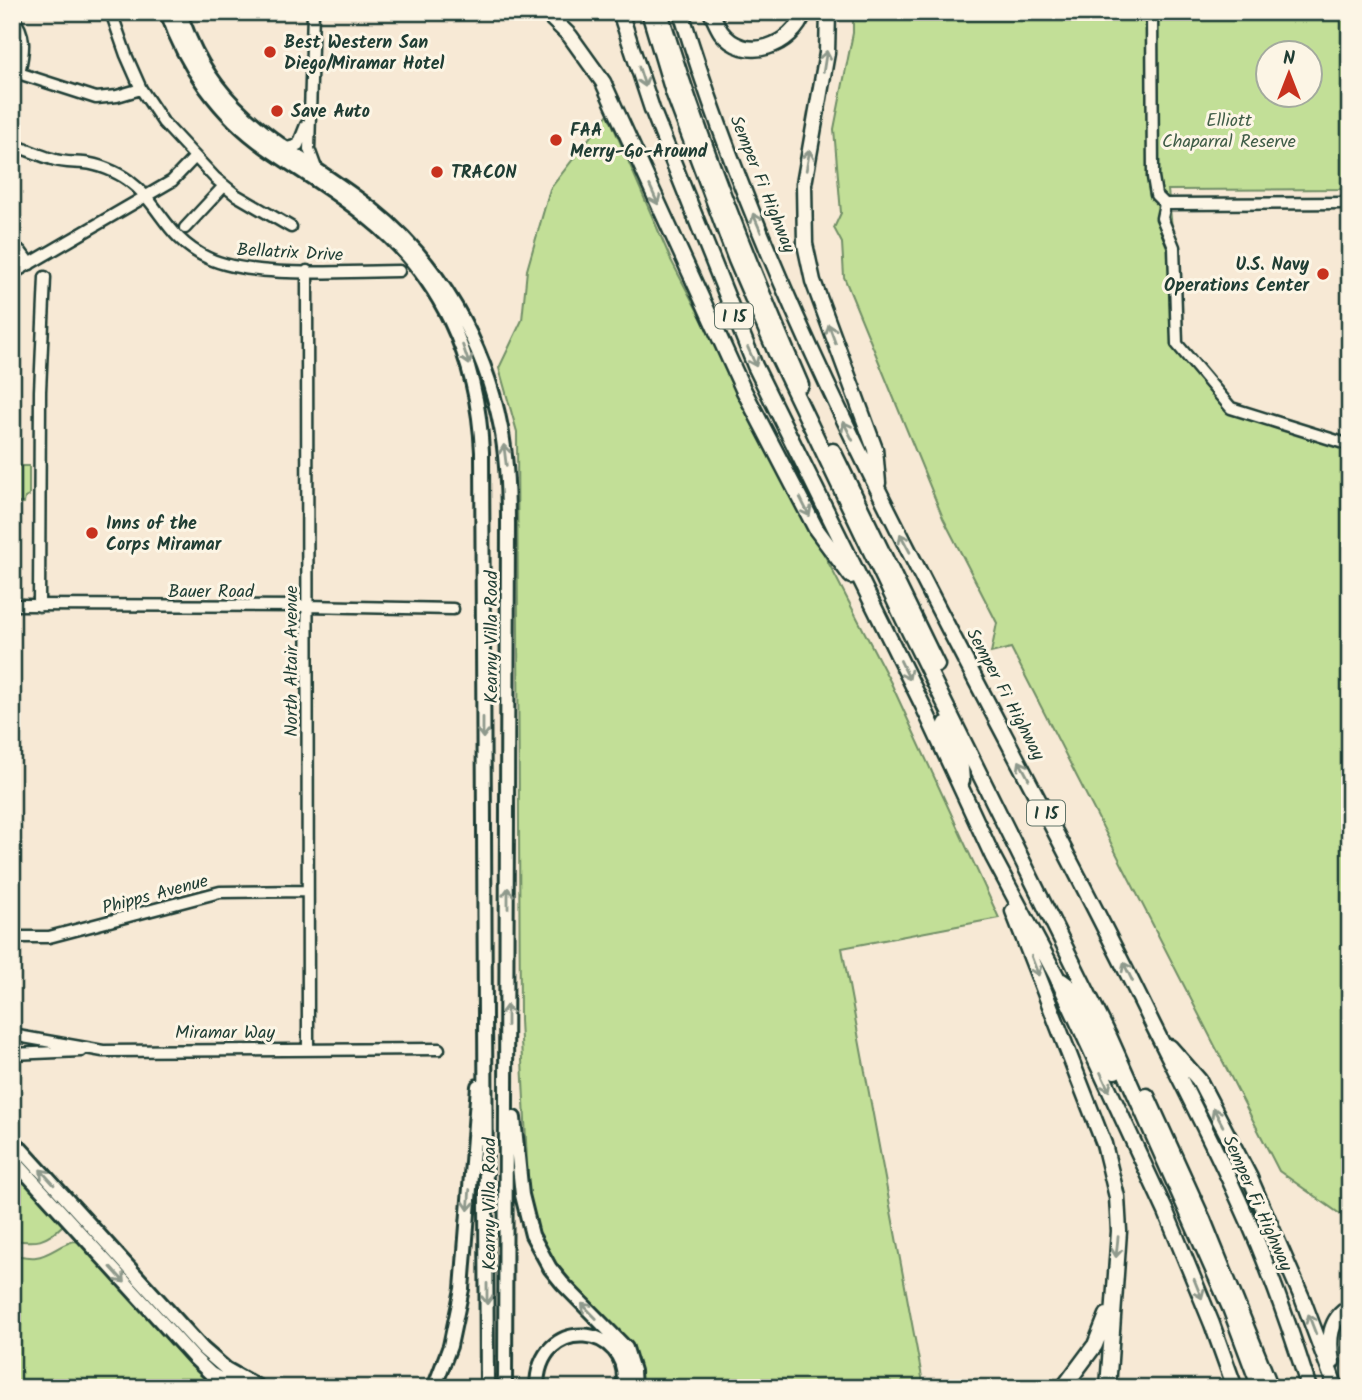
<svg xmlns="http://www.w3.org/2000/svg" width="1362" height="1400" font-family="Kalam,sans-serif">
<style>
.green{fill:#c2df97;stroke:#708e66;stroke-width:2;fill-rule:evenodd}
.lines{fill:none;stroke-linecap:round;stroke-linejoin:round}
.minor-casing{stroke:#1f3d34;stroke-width:15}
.major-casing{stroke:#1f3d34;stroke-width:18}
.highway-casing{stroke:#1f3d34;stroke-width:19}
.minor{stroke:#fcf5e5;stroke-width:10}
.major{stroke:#fcf5e5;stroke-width:12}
.highway{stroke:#fcf5e5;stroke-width:14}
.oneway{stroke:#8e998c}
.poi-dot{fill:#c8321e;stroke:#fcf5e5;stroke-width:2.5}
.labels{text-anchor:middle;stroke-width:6;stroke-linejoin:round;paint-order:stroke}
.shield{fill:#fcf5e5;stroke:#617469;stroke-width:2}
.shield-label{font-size:16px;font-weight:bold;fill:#1f3d34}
.poi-label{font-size:18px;font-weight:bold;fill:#1f3d34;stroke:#fcf5e5;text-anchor:start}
.park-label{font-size:18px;fill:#405d48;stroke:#fcf5e5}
.street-label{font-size:18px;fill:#1f3d34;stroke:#fcf5e5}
</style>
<rect width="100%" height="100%" fill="#f7e9d5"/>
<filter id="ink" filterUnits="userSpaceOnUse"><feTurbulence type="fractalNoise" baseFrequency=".0143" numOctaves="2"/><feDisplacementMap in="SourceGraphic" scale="14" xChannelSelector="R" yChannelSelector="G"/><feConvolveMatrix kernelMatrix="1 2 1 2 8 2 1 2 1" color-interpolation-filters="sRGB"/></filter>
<g filter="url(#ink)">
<!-- green -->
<path class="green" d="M853,12H1350V189L1168,190L1174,247L1178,344L1226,405L1350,445V1221L1279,1171L1011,648L991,653L997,623L943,518L844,277L842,243L834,228L841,213L834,129L853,33ZM1268,52H1310V94H1268Z
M608,114L671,260L891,683L999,918L842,948L924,1388H639L636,1355L546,1252L529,1201L520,1020L517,432L499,368L522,320L527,270L550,189Z
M29,466V496L25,498L24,503H12V466Z
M12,1169L63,1225C45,1243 37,1243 12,1240Z
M75,1241L83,1243L217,1388H12V1255C20,1256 29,1258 36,1257C51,1255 61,1243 75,1241Z"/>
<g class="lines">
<defs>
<path id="minor" d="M111,12L126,55L141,89L163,122L215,178L236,195L291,227
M313,12L309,149L317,171
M1152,12L1153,177L1156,195L1165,204L1350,203
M12,17C27,34 24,51 19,73
M12,71L96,98L117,96L141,89
M12,145C26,149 39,155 52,159C63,163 73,162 84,163C98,164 117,172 128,180C161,204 166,239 208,258C252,279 347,271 399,271
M283,146L287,148L298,145L306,125
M1165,204L1162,218L1174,247L1177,344L1231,408L1350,445
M185,228L224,186
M12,245L21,252L30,264
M307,271L308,1050
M12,274L172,181L195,157
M12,605L306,606L453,609
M39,606L40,391L45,277
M12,937H49L220,892L307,891
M12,1035L103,1051L439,1049
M12,1054L81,1051"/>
<path id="major" d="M167,12C185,66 220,115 266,147C300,171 336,191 367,217C441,276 478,359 482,452L487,1388
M180,12C212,119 292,147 372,209C439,262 485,344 501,428C507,459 508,491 508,523L505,1388
M514,1118L522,1195L532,1235L550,1268L563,1284L626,1348L633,1371L634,1388
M12,1139L203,1349L226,1369L260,1388
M12,1158L194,1358L211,1374L236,1388
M434,1388L450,1346L462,1289L478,1086
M537,1388C537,1312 634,1324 623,1388"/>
<path id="highway" d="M545,12L570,36L603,82L743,389L816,529L851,576
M620,12L652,109L755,366L923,706L993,857L1056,975L1166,1212L1212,1324L1235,1388
M649,12L673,92L736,260L776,353L910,633L1110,1038L1230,1308L1260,1388
M660,12C699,139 748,263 801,385
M681,12C790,370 990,690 1153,1025C1189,1097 1227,1170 1258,1244C1277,1291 1294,1340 1309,1388
M711,12C714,18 717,26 721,32C745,64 793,46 804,12
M828,12L827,53L804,184L805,244L813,281L875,449L878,483
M833,451L937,665
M946,724L961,768L962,781
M1013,911L1104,1144L1117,1197L1119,1231L1108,1388
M1062,981L1074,990L1115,1071
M1170,1047L1199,1080L1250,1178L1303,1300L1336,1388
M1147,1096L1204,1222L1271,1388
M1332,1362C1328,1340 1329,1319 1350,1307
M1063,1388L1095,1345L1107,1315"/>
</defs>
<!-- minor casing -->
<use href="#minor" class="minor-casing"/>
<!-- major casing -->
<use href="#major" class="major-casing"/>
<!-- highway casing -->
<use href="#highway" class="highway-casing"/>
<!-- minor -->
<use href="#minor" class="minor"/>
<!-- major -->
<use href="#major" class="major"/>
<!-- highway -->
<use href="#highway" class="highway"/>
</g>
<!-- one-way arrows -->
<defs><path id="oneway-shaft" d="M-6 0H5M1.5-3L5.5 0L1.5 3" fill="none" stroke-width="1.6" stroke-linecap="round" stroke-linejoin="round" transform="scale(1.75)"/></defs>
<g class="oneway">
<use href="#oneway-shaft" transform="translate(825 61) rotate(-81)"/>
<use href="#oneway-shaft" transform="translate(642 77) rotate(72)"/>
<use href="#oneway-shaft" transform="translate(808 160) rotate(-80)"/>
<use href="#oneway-shaft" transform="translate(654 195) rotate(66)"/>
<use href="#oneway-shaft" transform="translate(757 223) rotate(-113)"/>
<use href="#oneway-shaft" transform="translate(832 334) rotate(-110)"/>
<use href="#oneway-shaft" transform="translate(466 355) rotate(71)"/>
<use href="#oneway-shaft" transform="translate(752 357) rotate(66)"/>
<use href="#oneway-shaft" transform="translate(848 431) rotate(-117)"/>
<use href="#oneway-shaft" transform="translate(505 455) rotate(-97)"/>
<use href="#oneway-shaft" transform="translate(805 507) rotate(63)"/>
<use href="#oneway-shaft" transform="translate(905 543) rotate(-118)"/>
<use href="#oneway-shaft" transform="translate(905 670) rotate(64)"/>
<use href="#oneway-shaft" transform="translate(483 728) rotate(90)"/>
<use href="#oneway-shaft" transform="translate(1024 770) rotate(-118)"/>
<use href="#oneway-shaft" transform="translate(508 898) rotate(-90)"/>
<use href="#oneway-shaft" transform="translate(1035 966) rotate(69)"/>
<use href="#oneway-shaft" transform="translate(1128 972) rotate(-116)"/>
<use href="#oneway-shaft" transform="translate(507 1015) rotate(-90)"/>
<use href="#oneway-shaft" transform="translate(1105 1082) rotate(65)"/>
<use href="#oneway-shaft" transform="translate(1218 1117) rotate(-118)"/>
<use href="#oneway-shaft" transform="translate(47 1177) rotate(-132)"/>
<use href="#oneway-shaft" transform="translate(469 1200) rotate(94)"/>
<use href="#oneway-shaft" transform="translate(1117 1247) rotate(96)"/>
<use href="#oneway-shaft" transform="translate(118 1275) rotate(48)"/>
<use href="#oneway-shaft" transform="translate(1198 1289) rotate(68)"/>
<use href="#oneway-shaft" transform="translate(487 1294) rotate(90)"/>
<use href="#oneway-shaft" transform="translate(589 1311) rotate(-134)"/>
<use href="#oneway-shaft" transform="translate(1312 1324) rotate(-111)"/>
</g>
</g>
<!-- markers -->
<g class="poi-dot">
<circle cx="270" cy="52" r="7"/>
<circle cx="277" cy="111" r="7"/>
<circle cx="556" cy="140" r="7"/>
<circle cx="437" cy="172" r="7"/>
<circle cx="1323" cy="274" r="7"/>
<circle cx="92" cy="533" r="7"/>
</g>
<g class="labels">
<!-- shield labels -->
<g class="shield">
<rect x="715" y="303.5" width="38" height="25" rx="5"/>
<rect x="1027" y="800.5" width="38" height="25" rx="5"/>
</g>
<g class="shield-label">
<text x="734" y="322">I 15</text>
<text x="1046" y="819">I 15</text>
</g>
<!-- poi labels -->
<g class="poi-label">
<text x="284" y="48">Best Western San<tspan x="284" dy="21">Diego/Miramar Hotel</tspan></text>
<text x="291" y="117">Save Auto</text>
<text x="570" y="136">FAA<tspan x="570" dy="21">Merry-Go-Around</tspan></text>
<text x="451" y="178">TRACON</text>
<text x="1309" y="270" text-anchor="end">U.S. Navy<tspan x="1309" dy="21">Operations Center</tspan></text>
<text x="106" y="529">Inns of the<tspan x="106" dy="21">Corps Miramar</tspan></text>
</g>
<!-- park labels -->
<g class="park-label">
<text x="1229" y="126">Elliott<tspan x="1229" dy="21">Chaparral Reserve</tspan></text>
</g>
<!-- street labels -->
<g class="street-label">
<text transform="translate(763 184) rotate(68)" y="6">Semper Fi Highway</text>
<text transform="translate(290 252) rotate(3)" y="6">Bellatrix Drive</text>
<text x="211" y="597">Bauer Road</text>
<text transform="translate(491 637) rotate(-90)" y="6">Kearny Villa Road</text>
<text transform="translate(291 661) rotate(-90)" y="6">North Altair Avenue</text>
<text transform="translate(1006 694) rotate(62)" y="6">Semper Fi Highway</text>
<text transform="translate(155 894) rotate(-15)" y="6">Phipps Avenue</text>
<text x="225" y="1038">Miramar Way</text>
<text transform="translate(1258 1203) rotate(66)" y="6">Semper Fi Highway</text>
<text transform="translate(489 1204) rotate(-90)" y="6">Kearny Villa Road</text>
</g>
</g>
<!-- margin -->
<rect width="1362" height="1400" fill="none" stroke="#fcf5e5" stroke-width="42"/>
<rect x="21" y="21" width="1320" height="1358" fill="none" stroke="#1f3d34" stroke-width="2.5" filter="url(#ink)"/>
<!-- north arrow -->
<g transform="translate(1289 74)"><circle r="33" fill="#fcf5e5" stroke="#a4ab9e" stroke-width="2"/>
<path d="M0-5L12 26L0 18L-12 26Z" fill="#c8321e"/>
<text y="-10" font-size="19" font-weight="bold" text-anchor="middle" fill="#1f3d34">N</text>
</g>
</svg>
